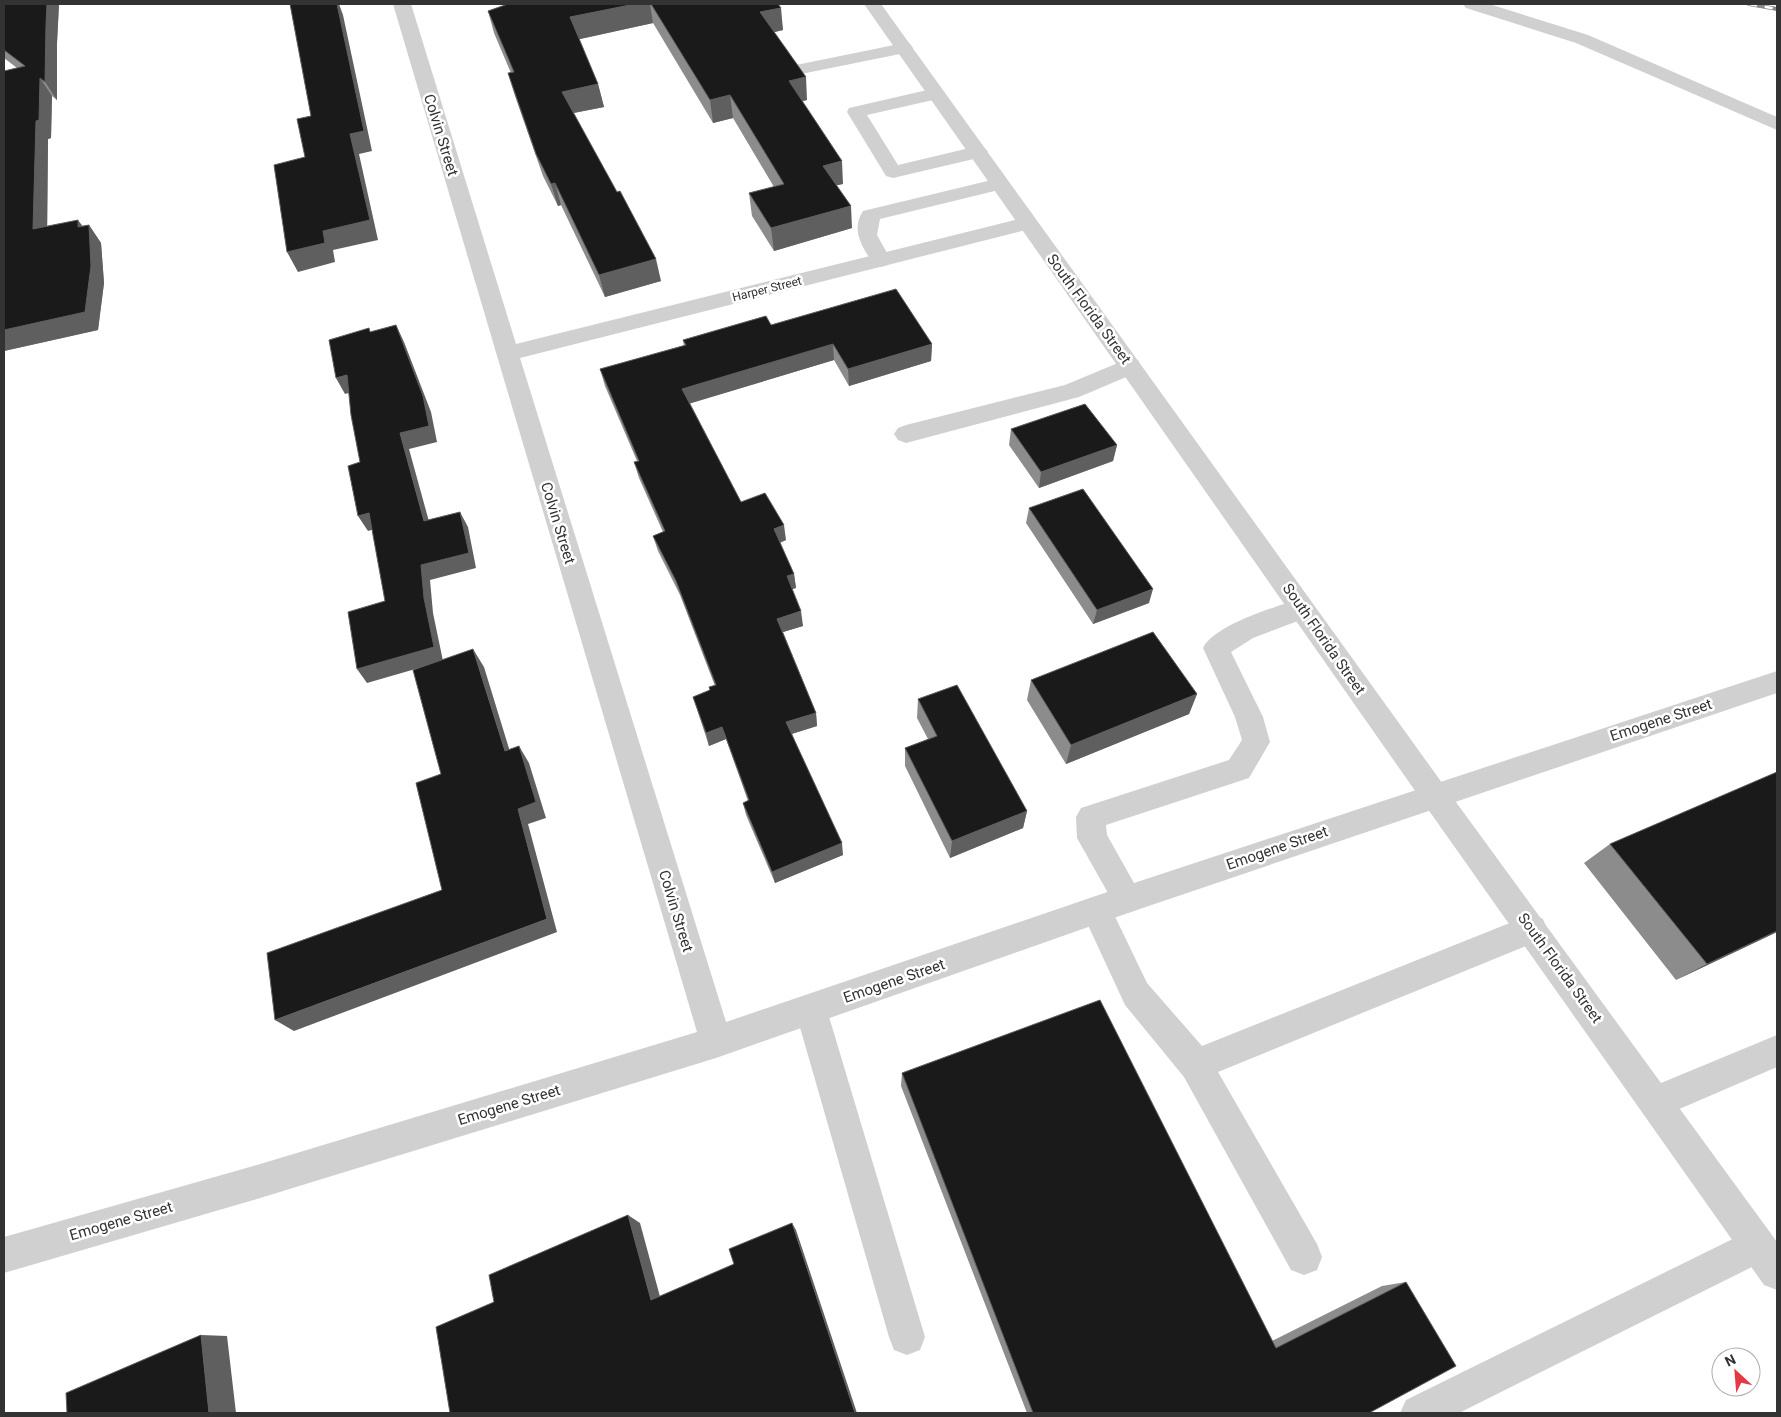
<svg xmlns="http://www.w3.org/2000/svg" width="1781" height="1417" font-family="Roboto,sans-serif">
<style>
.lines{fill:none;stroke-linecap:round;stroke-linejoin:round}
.service{fill:#d0d0d0;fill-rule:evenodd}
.minor{fill:#d0d0d0;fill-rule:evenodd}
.tertiary{fill:#d0d0d0;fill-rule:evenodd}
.rail-casing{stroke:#888;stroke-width:4}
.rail{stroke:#fff;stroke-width:2.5;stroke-dasharray:8;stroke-linecap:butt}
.wall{fill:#8c8c8c}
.shaded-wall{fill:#5f5f5f}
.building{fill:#1a1a1a;stroke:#5f5f5f}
.labels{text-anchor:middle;stroke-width:5;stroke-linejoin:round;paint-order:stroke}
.far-street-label{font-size:12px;fill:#333;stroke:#fff}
.street-label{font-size:15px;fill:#333;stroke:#fff}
</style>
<rect width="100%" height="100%" fill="#fff"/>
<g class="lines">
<!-- service -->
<path class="service" d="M1463,4H1489L1588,35L1777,117V130L1576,43L1466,8Z
M904,43L910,44L913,48L910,52L801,74L795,73L792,69L795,65L801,64Z
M936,88L942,90L945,94L942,98L867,115L898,165L978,146L985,148L988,152L985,156L978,158L893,178L886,176L847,112L849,108Z
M1000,178L1007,180L1010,184L1007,188L880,219L877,235L891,260L888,265L881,267L874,265C863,248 850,230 863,211Z
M1130,358L1138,360L1141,366L1138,372L1079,397L906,443L898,440L894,434L898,428L906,425L1065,385Z
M1302,598L1311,602L1315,609L1311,616L1253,638L1231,652L1263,717L1270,742L1249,778L1106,825L1107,835L1143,899L1139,909L1128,913L1117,909L1077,838L1076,817L1081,808L1229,760L1242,740L1235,717L1203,648C1215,624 1276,607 1302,598Z
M1096,896L1107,900L1147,983L1202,1046L1532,914L1543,919L1547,929L1543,939L1218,1072L1317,1244L1322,1257L1317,1270L1304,1275L1291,1270L1184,1077L1125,1005L1081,910L1085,900Z
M811,994L822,999L827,1010L925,1337L920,1350L907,1355L894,1350L889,1337L795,1010L800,999Z
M1777,1035V1067L1656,1119L1644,1114L1639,1102L1644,1090Z
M1757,1227L1770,1232L1775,1245L1770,1258L1459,1413H1400L1406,1400Z"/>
<!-- minor -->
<path class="minor" d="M393,4H411L516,344L1027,217L1034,218L1037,223L1034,228L520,358L726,1022L1128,885L1777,671V693L1128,913L716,1058L257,1199L4,1273V1237L257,1165L697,1032Z"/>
<!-- tertiary -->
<path class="tertiary" d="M864,4H881L1445,787L1777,1242V1290L1764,1285L1425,805Z"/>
<defs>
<path id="rail" d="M1749,4L1777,9"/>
</defs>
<!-- rail casing -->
<use href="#rail" class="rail-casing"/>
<!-- rail -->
<use href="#rail" class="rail"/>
</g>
<!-- wall -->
<path class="wall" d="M4,4H59L57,43V100L52,96L51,138L48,139L47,227L83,226L89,225L101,243L104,283L98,330L4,351L17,68L4,58Z
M504,4H778L783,30L774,32L807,100L802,101L843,184L836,185L852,228L774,251L752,216L749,193L774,187L733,118L713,123L653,23L579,39L598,84L604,107L574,113L661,281L605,297L561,205L558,206L543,176L515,96L508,73H511L494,33L488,11L505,5Z
M771,325L932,344L931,361L849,386L834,360L690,403L741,502L786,540L780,543L794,574L796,588L792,589L803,626L783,632L816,713L817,726L792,734L843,855L775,883L746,815L743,803L748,801L726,739L709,746L693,697L710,690L715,686L680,595L658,551L653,536L663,532L639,478L634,462L637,461L605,386L600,369L684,346L683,340Z
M1011,429L1117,445L1113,461L1039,488L1009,445Z
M1029,508L1149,603L1093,624L1026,523Z
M1031,680L1197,694L1189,714L1066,764L1027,700Z
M918,699L1027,811L1023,828L950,858L905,766V748L928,739L917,718Z
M1777,772V932L1676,980L1584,863L1610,844Z
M902,1073L1272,1341L1382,1286L1406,1282L1369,1413H1027L901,1086Z"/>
<!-- shaded-wall -->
<path class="shaded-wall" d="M47,4H59L57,43V100L45,82L46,25Z
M337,4H339L343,15L372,151L359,154L378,240L333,250L335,262L298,272L287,252L323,231L350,134Z
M635,4H650L653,23L576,40L570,17Z
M781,8L783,30L763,35L760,12Z
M806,77L807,100L791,104L789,81Z
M40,78L52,96L51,138L48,139L47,247L33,229L36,121Z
M598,84L604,107L568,114L562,92Z
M730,95L733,118L713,123L710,100Z
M842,161L843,184L824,188L823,166Z
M555,183L561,205L558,206L551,184Z
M851,206L852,228L774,251L771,228Z
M78,220L90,236L89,225L101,243L104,283L98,330L4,351V330L78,227Z
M656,259L661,281L605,297L599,275Z
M396,325L404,342L431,412L437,442L409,449L433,536L424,521L400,433Z
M833,344L834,360L685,405L682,389Z
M932,344L931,361L849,386L848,369Z
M347,375L356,391L345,394L336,378Z
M1117,445L1113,461L1039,488L1041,472Z
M460,512L468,527L476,568L430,580L433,613L443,661L367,683L357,669L421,565Z
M369,513L378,528L368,531L358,516Z
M784,525L786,540L776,544L774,529Z
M794,574L796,588L789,590L787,576Z
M1153,589L1149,603L1093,624L1097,610Z
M801,611L803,626L780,633L777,619Z
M473,649L484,667L515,768L505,751Z
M1197,694L1189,714L1066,764L1071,745Z
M816,713L817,726L788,735L786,722Z
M722,727L726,739L709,746L706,733Z
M519,746L529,763L546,818L528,824L557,932L294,1031L275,1020L547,919L518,809Z
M1027,811L1023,828L950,858L952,841Z
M842,843L843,855L775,883L772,872Z
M1777,931V932L1676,980L1707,964Z
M628,1215L640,1223L662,1304L651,1300Z
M792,1223L796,1230L857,1413H855Z
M201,1335L227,1336L236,1413H209Z"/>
<!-- building -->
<path class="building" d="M4,4H47L46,25L45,82L40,78L39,120L36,121L33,229L78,220V227L89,225L91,266L85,312L4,330V71L25,66L4,50Z
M290,4H337L364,131L350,134L370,220L323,231L325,243L287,252L274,165L305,157L297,119L311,116Z
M508,4H635L570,17L598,84L562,92L617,192L620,191L656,259L599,275L555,183L551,184L536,154L508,73L514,72L488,11Z
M651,4H778L781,8L760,12L806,77L789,81L842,161L823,166L851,206L771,228L749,193L784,184L730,95L710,100Z
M896,289L932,344L848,369L833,344L682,389L741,502L765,493L784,525L774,529L794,574L787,576L801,611L777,619L816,713L786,722L842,843L772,872L743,803L749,800L722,727L706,733L693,697L710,690L709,687L716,685L676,581L653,536L665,531L634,462L639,461L600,369L686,345L683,340L766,316L771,325Z
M396,325L423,396L429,426L400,433L424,521L460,512L469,553L421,565L424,598L434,647L357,669L348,612L385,601L369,513L358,516L348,466L360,462L351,415L347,375L336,378L329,340L369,328L370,332Z
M1085,404L1117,445L1041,472L1011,429Z
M1083,489L1153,589L1097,610L1029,508Z
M1153,632L1197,694L1071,745L1031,680Z
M473,649L505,751L519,746L536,802L518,809L547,919L275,1020L267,953L442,890L416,783L441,774L413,670Z
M957,685L1027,811L952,841L905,748L937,736L918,699Z
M1777,772V931L1707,964L1610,844Z
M1100,1000L1276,1348L1406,1282L1456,1366L1369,1413H1033L902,1073Z
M628,1215L651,1300L734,1264L729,1249L792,1223L855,1413H450L436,1327L494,1302L489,1275Z
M201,1335L209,1413H67L66,1393Z"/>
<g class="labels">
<!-- far-street labels -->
<g class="far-street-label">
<text transform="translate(767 289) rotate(-14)" y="4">Harper Street</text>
</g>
<!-- street labels -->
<g class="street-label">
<text transform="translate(441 135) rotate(73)" y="5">Colvin Street</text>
<text transform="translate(1089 309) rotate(54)" y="5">South Florida Street</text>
<text transform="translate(558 523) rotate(73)" y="5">Colvin Street</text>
<text transform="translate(1324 639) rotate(55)" y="5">South Florida Street</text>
<text transform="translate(1661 720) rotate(-18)" y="5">Emogene Street</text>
<text transform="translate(1277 848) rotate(-19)" y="5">Emogene Street</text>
<text transform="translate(676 911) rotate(73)" y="5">Colvin Street</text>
<text transform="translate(1560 968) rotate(54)" y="5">South Florida Street</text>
<text transform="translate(894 981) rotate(-19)" y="5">Emogene Street</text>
<text transform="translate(509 1105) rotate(-17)" y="5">Emogene Street</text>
<text transform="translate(121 1221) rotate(-16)" y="5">Emogene Street</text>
</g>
</g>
<!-- border -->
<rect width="1781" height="1417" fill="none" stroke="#333333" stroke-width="10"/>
<!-- north arrow -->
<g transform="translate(1736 1372) rotate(334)"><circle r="24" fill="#ffffff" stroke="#adadad"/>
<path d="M0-4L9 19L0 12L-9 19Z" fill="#e63946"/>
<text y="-8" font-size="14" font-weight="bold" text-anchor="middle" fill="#333333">N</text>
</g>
</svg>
